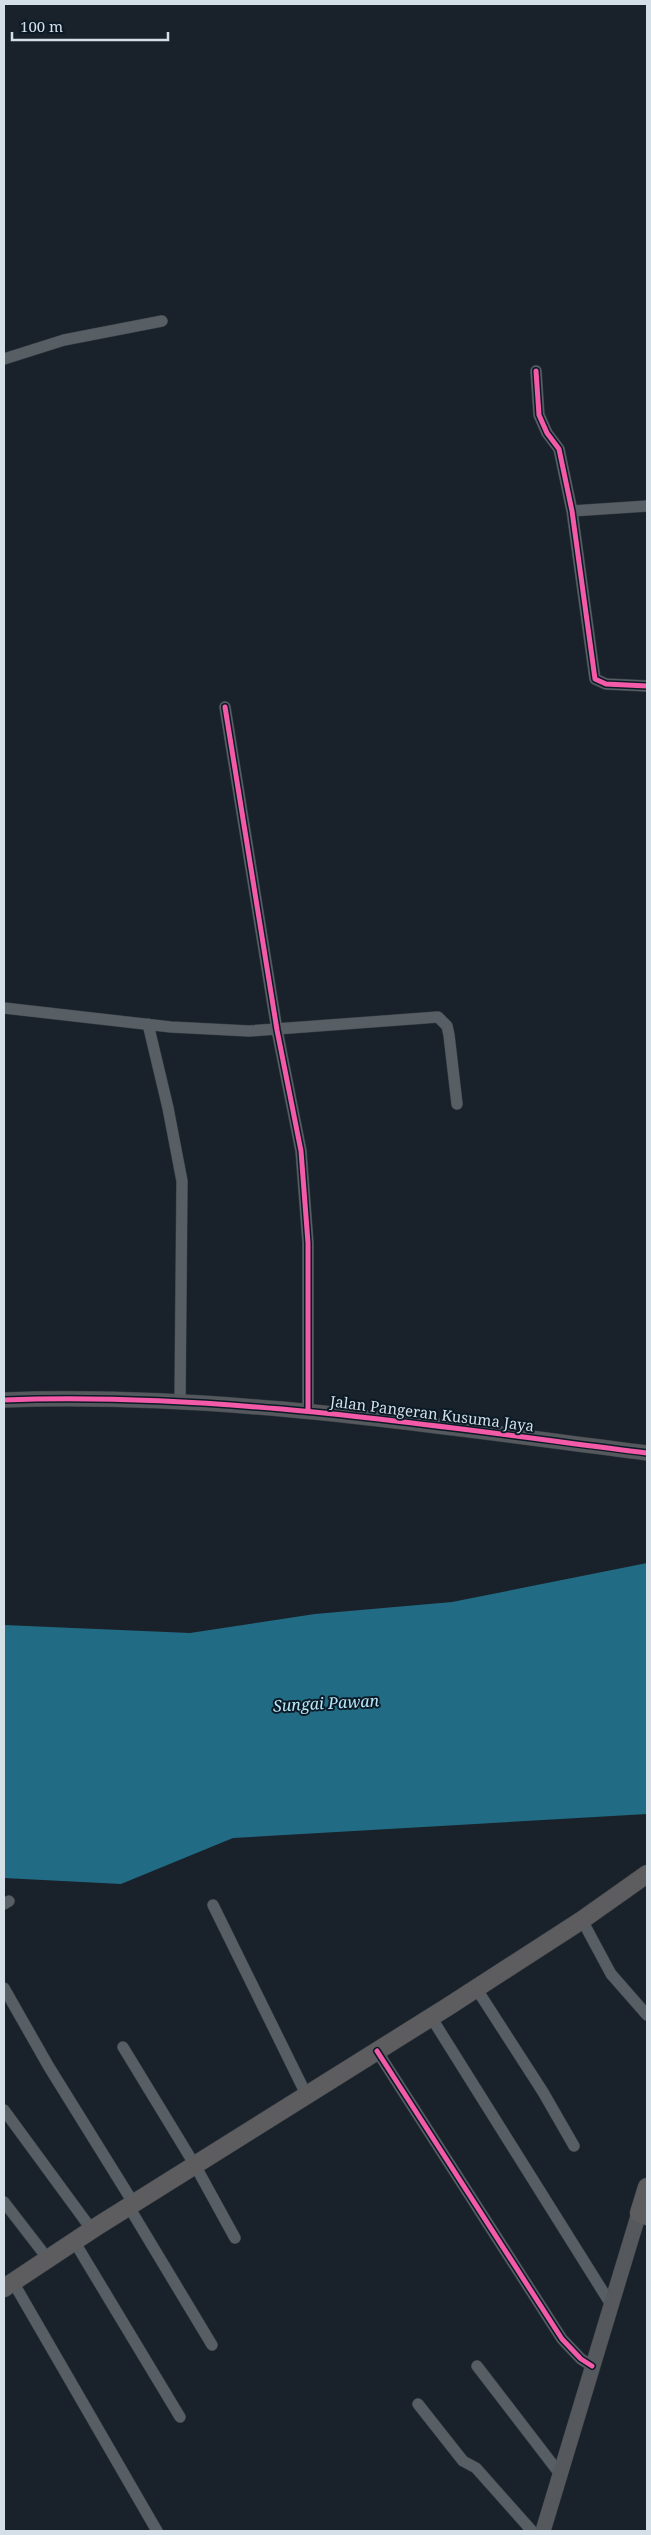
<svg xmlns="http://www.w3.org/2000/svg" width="651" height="2535" font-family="'Noto Serif',serif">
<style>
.water{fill:#226b84}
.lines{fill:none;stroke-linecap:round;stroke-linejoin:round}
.street-casing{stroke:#373e45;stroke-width:12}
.secondary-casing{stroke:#373e45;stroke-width:16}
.primary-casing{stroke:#373e45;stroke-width:19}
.street{stroke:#575e64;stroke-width:11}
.secondary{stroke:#55595d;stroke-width:15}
.primary{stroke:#5d5c5f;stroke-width:18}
.cycleway-casing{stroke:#0a1a26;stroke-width:8}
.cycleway{stroke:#f35aa7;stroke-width:5}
.labels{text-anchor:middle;stroke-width:4;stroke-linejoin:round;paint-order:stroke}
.street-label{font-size:15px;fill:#d4dfe7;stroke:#0a1a26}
.water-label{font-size:16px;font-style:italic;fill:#b9e8fb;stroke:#0a1a26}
</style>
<rect width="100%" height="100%" fill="#19222a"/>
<!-- water -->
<path class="water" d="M647,1563V1814L233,1838L121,1884L4,1878V1625L190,1633L315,1614L452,1602Z"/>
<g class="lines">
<defs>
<path id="street" d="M4,359L64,340L162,321
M536,371L539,415L547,433L559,449L572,511L595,679L606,684L647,686
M572,511L647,506
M225,707L277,1030L301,1151L308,1243V1411
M4,1008L171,1027L249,1031L438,1017L447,1026L449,1035L457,1104
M148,1024L168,1108L182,1181L180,1402
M4,1904L9,1901
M213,1905L307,2096
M582,1920L611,1974L647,2015
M4,1988L49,2067L134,2204
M476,1988L543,2092L574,2146
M431,2017L612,2306
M123,2047L196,2167L235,2238
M377,2051L562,2339L581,2359L592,2366
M4,2110L92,2230
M4,2202L48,2259
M129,2207L212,2345
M74,2241L180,2417
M13,2282L157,2531
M477,2366L560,2474
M418,2404L463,2461L476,2468L532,2531"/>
<path id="secondary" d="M4,1400C220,1392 434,1426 647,1453
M543,2531L639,2213"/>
<path id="primary" d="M647,2187L639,2213L647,2216
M4,2288L96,2227L449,2006L582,1920L647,1874"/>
</defs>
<!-- street casing -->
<use href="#street" class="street-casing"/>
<!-- secondary casing -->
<use href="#secondary" class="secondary-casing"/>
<!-- primary casing -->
<use href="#primary" class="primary-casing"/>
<!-- street -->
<use href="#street" class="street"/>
<!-- secondary -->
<use href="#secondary" class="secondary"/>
<!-- primary -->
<use href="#primary" class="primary"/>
<defs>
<path id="cycleway" d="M536,371L539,415L547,433L559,449L572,511L595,679L606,684L647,686
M225,707L277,1030L301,1151L308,1243V1411
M4,1400C220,1392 434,1426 647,1453
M377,2051L562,2339L581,2359L592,2366"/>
</defs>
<!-- cycleway casing -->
<use href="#cycleway" class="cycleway-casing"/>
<!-- cycleway -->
<use href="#cycleway" class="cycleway"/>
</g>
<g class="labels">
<!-- street labels -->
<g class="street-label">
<text transform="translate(432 1414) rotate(7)" y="5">Jalan Pangeran Kusuma Jaya</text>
</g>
<!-- water labels -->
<g class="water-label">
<text transform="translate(326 1703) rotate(-3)" y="6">Sungai Pawan</text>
</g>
</g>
<!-- border -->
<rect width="651" height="2535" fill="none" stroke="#d4dfe7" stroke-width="10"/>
<!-- scale -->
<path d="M12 32v8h156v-8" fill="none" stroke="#d4dfe7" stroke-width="2.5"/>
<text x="20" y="32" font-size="15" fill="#d4dfe7" stroke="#0a1a26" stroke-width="4" paint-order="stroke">100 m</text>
</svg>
